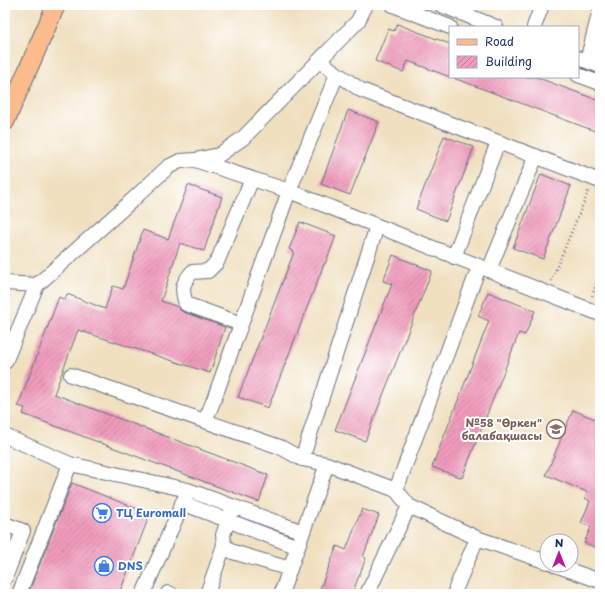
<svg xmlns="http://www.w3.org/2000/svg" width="605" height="599" font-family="'Playpen Sans',sans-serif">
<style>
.building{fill:url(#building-hatch)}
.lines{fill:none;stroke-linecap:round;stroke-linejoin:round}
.minor-casing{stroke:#666d80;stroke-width:16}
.major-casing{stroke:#666d80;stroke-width:20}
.path{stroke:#666d80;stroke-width:2.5;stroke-dasharray:1 3;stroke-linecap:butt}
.minor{stroke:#fff;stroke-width:14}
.major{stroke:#fbbb8c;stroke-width:18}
.labels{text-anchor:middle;stroke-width:4;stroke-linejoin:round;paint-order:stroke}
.education-label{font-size:11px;font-weight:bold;fill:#785e54;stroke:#fff;text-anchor:end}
.shop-label{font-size:11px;font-weight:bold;fill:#366cbe;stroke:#fff;text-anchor:start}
</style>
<defs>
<pattern id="building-hatch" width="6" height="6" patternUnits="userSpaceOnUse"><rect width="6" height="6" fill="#f09bbc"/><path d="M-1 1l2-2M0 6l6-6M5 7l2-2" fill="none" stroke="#c27f9c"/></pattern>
</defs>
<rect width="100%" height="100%" fill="#fff"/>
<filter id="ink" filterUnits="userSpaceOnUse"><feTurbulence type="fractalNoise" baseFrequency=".025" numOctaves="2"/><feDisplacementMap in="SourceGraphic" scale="8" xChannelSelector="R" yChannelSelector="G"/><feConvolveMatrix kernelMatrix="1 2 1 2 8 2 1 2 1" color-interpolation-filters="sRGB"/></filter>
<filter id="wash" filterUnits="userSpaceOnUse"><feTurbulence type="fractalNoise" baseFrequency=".012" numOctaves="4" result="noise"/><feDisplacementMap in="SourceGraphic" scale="16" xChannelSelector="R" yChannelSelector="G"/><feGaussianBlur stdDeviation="0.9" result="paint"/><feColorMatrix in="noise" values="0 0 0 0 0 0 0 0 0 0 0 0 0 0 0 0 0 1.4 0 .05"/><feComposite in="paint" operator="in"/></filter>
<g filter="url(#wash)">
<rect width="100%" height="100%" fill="#f0e0c0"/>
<g id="blocks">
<!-- building -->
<path class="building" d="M397,24L450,44V77L408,61L403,72L375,61L388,29L394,31Z
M454,77H536L600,101V133L454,78Z
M348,110L379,122L350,195L321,184Z
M444,136L474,147L446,221L416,209Z
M541,174L571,186L543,259L513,248Z
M188,185L222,197L204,251L180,243L161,301L178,307L180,310L183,312L225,327L210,373L78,330L54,394L268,475L259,502L23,414L25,408L18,406L59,297L65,300L67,294L105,309L113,286L123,289L143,230L168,239Z
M300,222L336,236L325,264H324L268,408L238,397L294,252L289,249Z
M393,255L432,271L365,441L335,430L392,284L383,281Z
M488,292L535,311L525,335L519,333L462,478L432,467L489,321L478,316Z
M573,410L600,421V549L584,543L591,527L581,523L590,501L585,498L587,492L546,475Z
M72,483L150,514L119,594H28Z
M362,509L379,515L363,557L366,558L352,594H318L337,546L346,550Z"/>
</g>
</g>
<g filter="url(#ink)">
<use href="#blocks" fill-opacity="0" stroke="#666d80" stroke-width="1"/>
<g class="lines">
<defs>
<path id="minor" d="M393,5L450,27
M441,5L496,27
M534,27L542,5
M578,58L600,66
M319,61L361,90L498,142L454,257
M587,61L600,10
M578,75L600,83
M498,142L600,181
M195,160L219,155L243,138L358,21L366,5
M489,270L536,156
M5,283L37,285L128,204L168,167L180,161L195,160L289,191L600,314
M241,324L186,304C181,288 182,284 192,272L208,271L217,262L252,179
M5,362L37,285
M71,375L280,447L302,459
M205,421L213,402L289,191L337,74
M5,436L70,464L188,490L303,532
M327,464L302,459L377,226
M396,490L479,267
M182,503L298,547
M231,511L223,535L224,545L233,552L290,569
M5,524L23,531L5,578
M555,565L600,581
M19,594L70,464
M143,594L186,495
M168,594V593L171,594
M207,594L224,545
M281,594L327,464L396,490L409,506L477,538L547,562
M367,594L409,506
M455,594L456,588L477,538"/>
<path id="major" d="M5,122L56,5"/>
</defs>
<!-- minor casing -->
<use href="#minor" class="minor-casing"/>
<!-- major casing -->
<use href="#major" class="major-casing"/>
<!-- path -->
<path class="path" d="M551,281L589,190
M592,296L600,274"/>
<!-- minor -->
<use href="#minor" class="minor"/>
<!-- major -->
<use href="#major" class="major"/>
</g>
</g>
<!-- icons -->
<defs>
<symbol id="school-ring" viewBox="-11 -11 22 22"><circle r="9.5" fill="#fff" stroke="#8d6e63" stroke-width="1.5"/><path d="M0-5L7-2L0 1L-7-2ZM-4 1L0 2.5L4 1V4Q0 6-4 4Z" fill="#8d6e63"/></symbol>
<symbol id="supermarket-ring" viewBox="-11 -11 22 22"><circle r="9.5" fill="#fff" stroke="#3f7fe0" stroke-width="1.5"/><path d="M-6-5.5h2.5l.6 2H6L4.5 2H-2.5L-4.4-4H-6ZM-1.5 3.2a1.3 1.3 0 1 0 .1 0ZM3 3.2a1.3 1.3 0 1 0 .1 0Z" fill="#3f7fe0"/></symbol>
<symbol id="shop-ring" viewBox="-11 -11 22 22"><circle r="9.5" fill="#fff" stroke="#3f7fe0" stroke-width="1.5"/><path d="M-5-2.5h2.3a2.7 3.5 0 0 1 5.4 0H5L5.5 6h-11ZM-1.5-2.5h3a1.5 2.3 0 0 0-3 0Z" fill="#3f7fe0"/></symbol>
</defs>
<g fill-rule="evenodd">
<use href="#school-ring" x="545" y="418" width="22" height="22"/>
<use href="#supermarket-ring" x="91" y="502" width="22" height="22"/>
<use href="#shop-ring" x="93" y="555" width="22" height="22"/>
</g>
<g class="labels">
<!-- education labels -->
<g class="education-label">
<text x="542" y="427">№58 "Өркен"<tspan x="542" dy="13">балабақшасы</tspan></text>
</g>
<!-- shop labels -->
<g class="shop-label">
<text x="116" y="517">ТЦ Euromall</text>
<text x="118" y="570">DNS</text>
</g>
</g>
<!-- margin -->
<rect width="605" height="599" fill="none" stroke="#fff" stroke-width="20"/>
<!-- legend -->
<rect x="449" y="26" width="130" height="52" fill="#ffffff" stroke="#a4acbf"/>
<rect x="457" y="39" width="20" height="6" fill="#fbbb8c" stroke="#a4acbf"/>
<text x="485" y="46" font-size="12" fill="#1b2f5e">Road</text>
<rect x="457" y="56" width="20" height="12" fill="url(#building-hatch)" stroke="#a4acbf"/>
<text x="485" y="66" font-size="12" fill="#1b2f5e">Building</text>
<!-- north arrow -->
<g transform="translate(559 553)"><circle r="19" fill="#ffffff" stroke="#a4acbf"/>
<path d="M0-3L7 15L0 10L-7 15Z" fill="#b5179e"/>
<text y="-6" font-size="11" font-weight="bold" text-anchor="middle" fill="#1b2f5e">N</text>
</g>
</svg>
